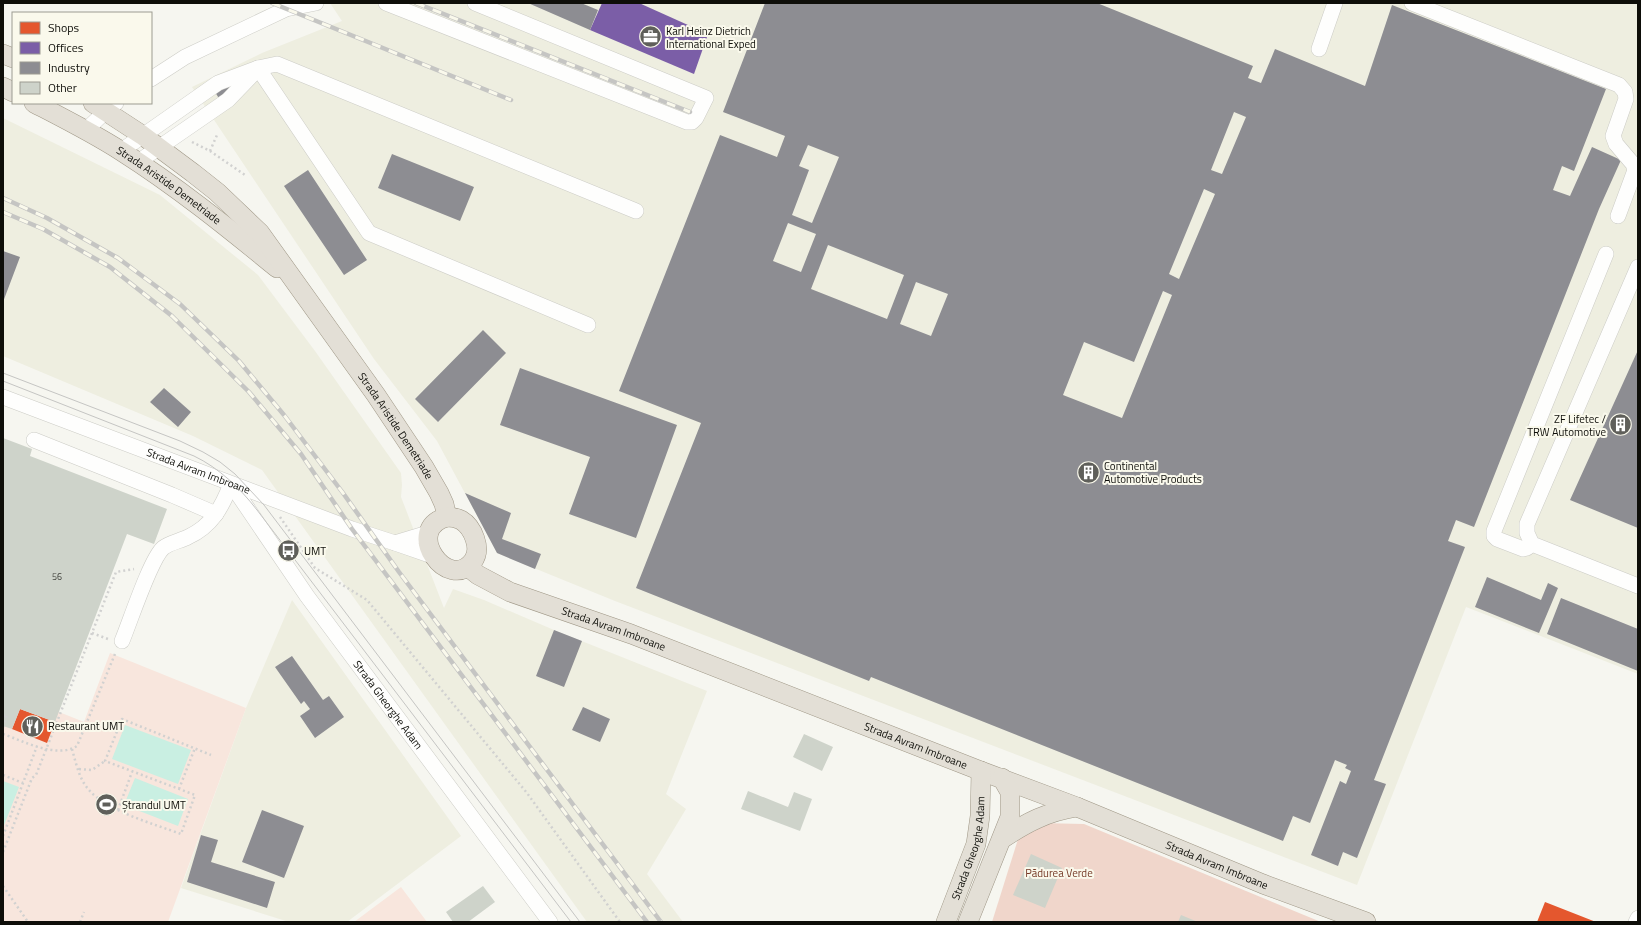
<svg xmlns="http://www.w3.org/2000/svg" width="1641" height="925" font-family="'Titillium Web',sans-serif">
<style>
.built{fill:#eeeee0}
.green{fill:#f8e6dd}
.forest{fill:#f0d6cb}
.water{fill:#c9efe2}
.shops{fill:#e4572e}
.offices{fill:#7b5ea7}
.industry{fill:#8d8d92;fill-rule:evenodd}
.building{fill:#ced3ca}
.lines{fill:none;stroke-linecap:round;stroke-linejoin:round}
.minor-casing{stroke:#ccccc6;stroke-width:16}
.major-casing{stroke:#9f9786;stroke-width:20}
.path{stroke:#d1d1d0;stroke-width:2.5;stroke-dasharray:2 3;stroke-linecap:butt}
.minor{stroke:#fefefd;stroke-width:15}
.major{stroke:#e3dfd6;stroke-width:19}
.tram{stroke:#c5c5c3;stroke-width:1}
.rail-casing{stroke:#c5c5c3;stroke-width:4.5}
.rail{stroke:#faf9ec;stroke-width:3;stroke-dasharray:9;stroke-linecap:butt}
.labels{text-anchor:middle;stroke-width:4;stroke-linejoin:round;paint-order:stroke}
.number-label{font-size:9px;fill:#3e3f39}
.poi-label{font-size:11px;fill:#0e0e09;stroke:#faf9ec;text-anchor:start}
.street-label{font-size:11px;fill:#0e0e09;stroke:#faf9ec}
.park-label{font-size:11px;fill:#743825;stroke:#faf9ec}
</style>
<rect width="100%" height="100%" fill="#f6f6f0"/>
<!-- built -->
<path class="built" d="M330,3H1638V674L1466,607L1357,885L615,601L497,553L437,441L374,359L192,87L262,53L342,21Z
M3,118L160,195L258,275L315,351L401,473L402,485L401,497L444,608L453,589L484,600L554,630L707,691L666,794L686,809L647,874L683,922H587L262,470L193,436L3,356Z
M292,600L461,836L347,922H289L181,888L246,708Z"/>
<!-- green -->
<path class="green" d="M110,653L246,708L168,922H3V702L59,712L84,722Z
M401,887L427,922H354Z"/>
<!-- forest -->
<path class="forest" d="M1040,823L1084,824L1321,922H992L1019,836Z"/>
<!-- water -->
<path class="water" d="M125,725L191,750L178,784L112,759Z
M135,778L188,799L178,826L124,805Z
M3,781L19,787L3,828Z"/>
<!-- shops -->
<path class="shops" d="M20,709L55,722L47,743L12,729Z
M1545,902L1596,922H1537Z"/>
<!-- offices -->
<path class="offices" d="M602,3H639L708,34L694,74L590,30Z"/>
<!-- industry -->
<path class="industry" d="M528,3H581L598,10L590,30Z
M765,3H1097L1253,66L1248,78L1261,83L1275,49L1365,86L1392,5L1606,89L1574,171L1562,166L1553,190L1570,196L1592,147L1621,160L1599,209L1474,527L1456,520L1448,541L1465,547L1374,780L1386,784L1357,858L1343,852L1338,866L1311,855L1340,781L1346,784L1351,771L1345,768L1347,765L1335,760L1310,823L1293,816L1283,841L871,677L869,681L636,588L701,423L619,391L720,135L777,157L785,136L723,112ZM1234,112L1246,117L1222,174L1211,170ZM808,145L839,157L812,223L792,215L809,170L799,166ZM1204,189L1215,194L1179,279L1169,274ZM788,223L816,234L801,272L773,261ZM828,245L904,275L887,319L811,289ZM916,282L948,294L931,336L900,324ZM1163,291L1172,295L1122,418L1063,395L1084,342L1134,362Z
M227,84L232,92L220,100L215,92Z
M392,154L474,187L460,221L378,188Z
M308,170L367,260L344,275L284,186Z
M3,251L20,257L3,302Z
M483,330L506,353L438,422L415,399Z
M1638,350V528L1570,500Z
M520,368L677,425L636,538L569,514L590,457L500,425Z
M164,388L191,412L178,427L150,402Z
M465,493L511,513L502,539L541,554L535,569L497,553Z
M1487,577L1541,600L1548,583L1558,588L1539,633L1475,607Z
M1561,598L1638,629V671L1547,634Z
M554,630L582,641L564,687L536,676Z
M292,656L323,700L329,696L344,717L315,738L300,716L310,709L304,701L301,704L275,667Z
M583,707L610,719L600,742L572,730Z
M262,810L304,826L284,878L242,862Z
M201,835L218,840L211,862L275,882L267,908L187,882Z"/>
<!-- building -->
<path class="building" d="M3,438L32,449L30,456L167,509L154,544L127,534L55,722L20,709L12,729L3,726Z
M804,734L833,747L822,771L793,757Z
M748,791L788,807L794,792L812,799L800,831L741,809Z
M1031,854L1062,868L1045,908L1013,895Z
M483,886L495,902L468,922H453L446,912Z
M1181,915L1198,922H1178Z"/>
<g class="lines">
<defs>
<g id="minor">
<path d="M386,3L687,122H692L696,118L706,98L475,3"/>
<path d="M1412,3L1619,85L1625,92L1626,99L1613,136L1616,144L1633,164L1635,170L1618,216"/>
<path d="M1319,49L1335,3"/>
<path d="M258,68L369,233L588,325"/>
<path d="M151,79L185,57L286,9L316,3"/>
<path d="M86,130L106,111L116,103"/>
<path d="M121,151L218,83L258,68L277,64L636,211"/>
<path d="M138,162L228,100L255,72"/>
<path d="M1638,267L1527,524V533L1532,544L1638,586"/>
<path id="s1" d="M3,397L352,529L395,543L435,557"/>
<path d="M34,440L172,495L216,514"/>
<path id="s2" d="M231,484L307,596L550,922"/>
<path d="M395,543L428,533"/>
<path d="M1532,544L1527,548L1523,549L1497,539L1494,536V531L1606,254"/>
<path d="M122,641C130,622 150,560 163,548C169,543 180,541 188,537C212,526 222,507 231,484"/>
<path d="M1636,922L1638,918"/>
</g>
<g id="major">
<path d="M3,54L13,58"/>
<path d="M3,87L13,92"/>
<path id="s3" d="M34,103C63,118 93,133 121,151C176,186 227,227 277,268"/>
<path id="s4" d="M93,103L142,135L193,173L217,192L260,233L376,395L424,467L439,493L444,504L447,517"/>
<path d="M447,517C452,517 457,518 461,520C473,527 482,549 473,561C448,594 402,529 447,517Z"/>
<path id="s5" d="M468,567L478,575L510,592L631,634L981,771L1077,807L1263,884L1366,922"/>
<path d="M1002,839C1027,822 1047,812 1077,807"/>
<path id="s6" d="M946,922L976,844L980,816L981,771"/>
<path d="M968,922L1010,817V792L1002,778"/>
</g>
</defs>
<!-- minor casing -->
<use href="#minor" class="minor-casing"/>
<!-- major casing -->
<use href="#major" class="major-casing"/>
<!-- path -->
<path class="path" d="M192,142L210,151L245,175
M210,151L217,135
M280,517L315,568L367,600L527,793L620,922
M92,633L108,639
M3,716L7,715L3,727
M3,734C23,741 57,759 77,746L115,654
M72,749C76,763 79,779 89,790C107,811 154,824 181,834L195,795L105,761L122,719L211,755
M79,769L92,770L105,761
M3,775L23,783
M179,789L195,748
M118,810L132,772
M3,836L37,746
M3,852L32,778L36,775L116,572L134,569
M3,886L28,922
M80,922L84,912"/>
<!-- minor -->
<use href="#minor" class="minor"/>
<!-- major -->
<use href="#major" class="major"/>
<!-- tram -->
<path class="tram" d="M3,373L180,441L203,452L220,462L235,474L264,505L580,922
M3,381L194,456C219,468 240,488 257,510L571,922"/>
<defs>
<path id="rail" d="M272,3L511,100
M416,3L690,112
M3,198L47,218L118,258L180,304L239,361L284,415L343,493L399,572L661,922
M3,212L43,229L110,267L172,316L249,392L301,454L352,529L647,922"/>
</defs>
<!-- rail casing -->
<use href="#rail" class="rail-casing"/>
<!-- rail -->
<use href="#rail" class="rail"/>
</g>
<!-- icons -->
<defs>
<symbol id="office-disc" viewBox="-11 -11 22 22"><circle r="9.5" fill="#5f5f5a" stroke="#faf9ec"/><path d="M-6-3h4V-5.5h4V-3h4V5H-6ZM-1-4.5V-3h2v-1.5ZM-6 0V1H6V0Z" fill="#fff"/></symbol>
<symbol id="building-disc" viewBox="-11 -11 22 22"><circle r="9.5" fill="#5f5f5a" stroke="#faf9ec"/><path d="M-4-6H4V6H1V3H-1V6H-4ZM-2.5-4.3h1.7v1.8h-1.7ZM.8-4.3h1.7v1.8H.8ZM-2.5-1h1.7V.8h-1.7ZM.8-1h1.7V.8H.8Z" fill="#fff"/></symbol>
<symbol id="bus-disc" viewBox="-11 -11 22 22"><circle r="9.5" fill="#5f5f5a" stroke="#faf9ec"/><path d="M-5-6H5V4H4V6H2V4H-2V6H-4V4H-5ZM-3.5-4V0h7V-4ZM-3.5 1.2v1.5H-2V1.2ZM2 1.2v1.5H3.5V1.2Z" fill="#fff"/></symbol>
<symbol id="restaurant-disc" viewBox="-11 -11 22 22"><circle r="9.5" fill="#5f5f5a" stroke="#faf9ec"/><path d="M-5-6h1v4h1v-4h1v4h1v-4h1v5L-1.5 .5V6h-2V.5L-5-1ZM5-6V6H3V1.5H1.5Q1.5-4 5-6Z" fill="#fff"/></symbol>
<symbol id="stadium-disc" viewBox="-11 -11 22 22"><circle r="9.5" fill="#5f5f5a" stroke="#faf9ec"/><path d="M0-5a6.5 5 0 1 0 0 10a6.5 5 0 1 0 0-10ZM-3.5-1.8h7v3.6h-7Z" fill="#fff"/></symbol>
</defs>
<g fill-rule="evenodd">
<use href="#office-disc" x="638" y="24" width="25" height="25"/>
<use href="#building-disc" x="1608" y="412" width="25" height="25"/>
<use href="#building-disc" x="1076" y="460" width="25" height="25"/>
<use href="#bus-disc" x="276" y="538" width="25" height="25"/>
<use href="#restaurant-disc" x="20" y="714" width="25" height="25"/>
<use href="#stadium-disc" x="94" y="792" width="25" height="25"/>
</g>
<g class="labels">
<!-- number labels -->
<g class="number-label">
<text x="57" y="580">56</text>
</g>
<!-- poi labels -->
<g class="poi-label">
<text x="666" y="35">Karl Heinz Dietrich<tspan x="666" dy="13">International Exped</tspan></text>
<text x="1606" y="423" text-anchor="end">ZF Lifetec /<tspan x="1606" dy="13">TRW Automotive</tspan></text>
<text x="1104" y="470">Continental<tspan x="1104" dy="13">Automotive Products</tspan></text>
<text x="304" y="555">UMT</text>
<text x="48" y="730">Restaurant UMT</text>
<text x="122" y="809">Ștrandul UMT</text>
</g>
<!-- street labels -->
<g class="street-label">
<text dy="4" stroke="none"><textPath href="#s3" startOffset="158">Strada Aristide Demetriade</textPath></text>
<text dy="4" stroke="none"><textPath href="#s4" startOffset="448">Strada Aristide Demetriade</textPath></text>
<text dy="4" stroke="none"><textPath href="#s1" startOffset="209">Strada Avram Imbroane</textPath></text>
<text dy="4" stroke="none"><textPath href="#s5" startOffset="159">Strada Avram Imbroane</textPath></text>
<text dy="4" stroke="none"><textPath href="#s2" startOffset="271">Strada Gheorghe Adam</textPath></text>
<text dy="4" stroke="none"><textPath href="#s5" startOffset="483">Strada Avram Imbroane</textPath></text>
<text dy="4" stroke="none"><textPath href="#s6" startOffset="78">Strada Gheorghe Adam</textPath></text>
<text dy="4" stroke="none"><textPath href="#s5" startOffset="807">Strada Avram Imbroane</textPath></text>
</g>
<!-- park labels -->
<g class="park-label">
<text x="1059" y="877">Pădurea Verde</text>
</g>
</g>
<!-- border -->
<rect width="1641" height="925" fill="none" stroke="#0e0e09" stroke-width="8"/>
<!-- legend -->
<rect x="12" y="12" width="140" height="92" fill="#faf9ec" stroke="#9c9b91"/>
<rect x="20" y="22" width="20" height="12" fill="#e4572e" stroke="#9c9b91"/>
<text x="48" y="32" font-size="12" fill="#0e0e09">Shops</text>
<rect x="20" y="42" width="20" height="12" fill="#7b5ea7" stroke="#9c9b91"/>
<text x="48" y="52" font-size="12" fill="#0e0e09">Offices</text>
<rect x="20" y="62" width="20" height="12" fill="#8d8d92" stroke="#9c9b91"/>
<text x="48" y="72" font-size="12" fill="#0e0e09">Industry</text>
<rect x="20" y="82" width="20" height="12" fill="#ced3ca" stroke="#9c9b91"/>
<text x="48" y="92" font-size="12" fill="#0e0e09">Other</text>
</svg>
